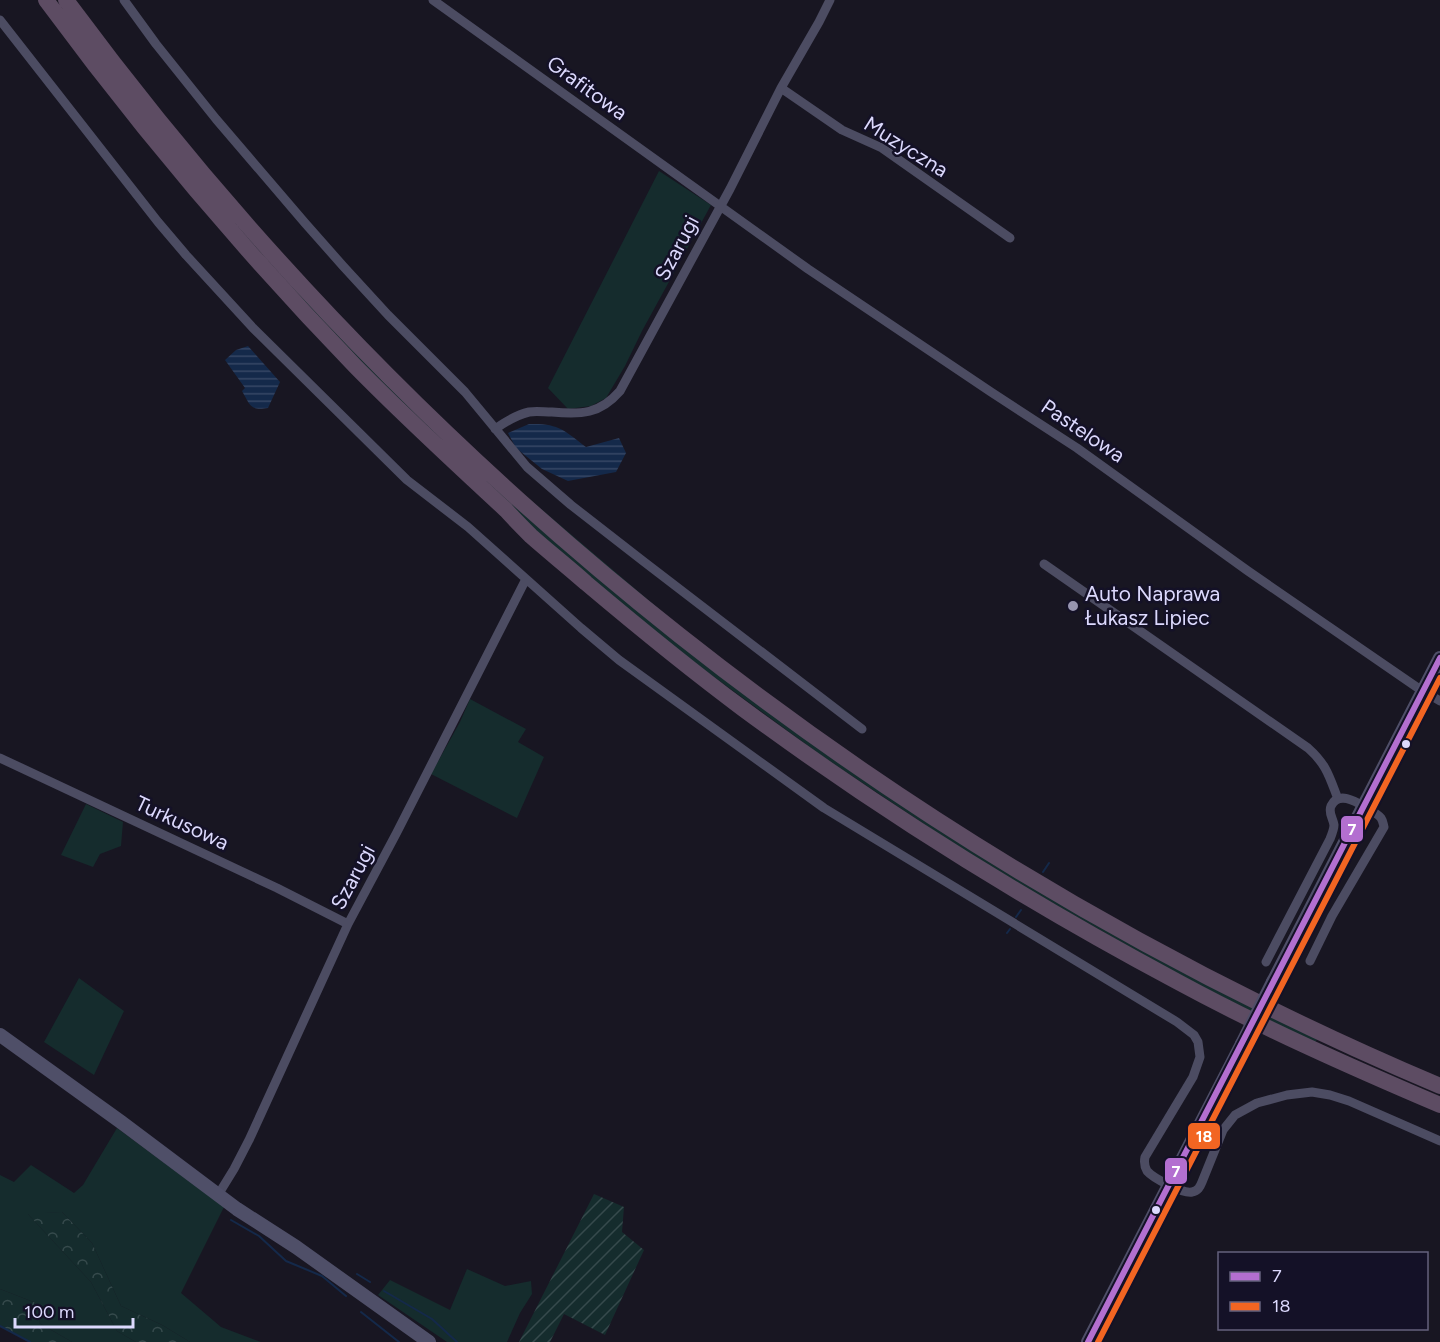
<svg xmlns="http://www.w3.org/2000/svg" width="1440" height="1342" font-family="Figtree,sans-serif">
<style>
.green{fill:#152c2d}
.forest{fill:url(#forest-crowns)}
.garden{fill:url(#garden-furrows)}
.water{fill:url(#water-rules)}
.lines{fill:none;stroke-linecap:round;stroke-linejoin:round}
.stream{stroke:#14294a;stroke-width:2}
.street{stroke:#4c4c62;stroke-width:9}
.secondary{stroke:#4f4f68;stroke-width:14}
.highway{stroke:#5d4c63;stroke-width:16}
.secondary-bridge{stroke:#4f4f68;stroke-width:14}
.bus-1-casing{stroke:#141127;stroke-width:10}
.bus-2-casing{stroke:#141127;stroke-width:10}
.bus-1{stroke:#b36fd0;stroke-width:6}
.bus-2{stroke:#f26522;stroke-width:6}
.poi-dot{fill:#9795b0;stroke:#141127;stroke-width:2}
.bus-dot{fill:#dcd9fd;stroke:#141127;stroke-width:2}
.labels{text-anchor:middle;stroke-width:5;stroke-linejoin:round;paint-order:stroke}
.street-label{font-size:21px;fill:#dcd9fd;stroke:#141127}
.poi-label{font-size:21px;fill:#dcd9fd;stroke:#141127;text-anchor:start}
.line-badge{stroke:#141127;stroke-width:2}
.badge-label{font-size:16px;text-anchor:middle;font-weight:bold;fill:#fff}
</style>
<defs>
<pattern id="forest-crowns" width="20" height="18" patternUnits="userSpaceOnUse" patternTransform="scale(1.5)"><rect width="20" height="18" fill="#152c2d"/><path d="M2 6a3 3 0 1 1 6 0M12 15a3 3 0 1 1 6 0" fill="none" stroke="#364a4c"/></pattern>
<pattern id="garden-furrows" width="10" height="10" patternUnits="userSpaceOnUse" patternTransform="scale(1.5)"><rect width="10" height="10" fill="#152c2d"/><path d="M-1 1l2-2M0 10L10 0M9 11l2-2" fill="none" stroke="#364a4c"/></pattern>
<pattern id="water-rules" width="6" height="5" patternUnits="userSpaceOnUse" patternTransform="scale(1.5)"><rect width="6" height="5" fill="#14294a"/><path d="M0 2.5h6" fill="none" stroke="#364765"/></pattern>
</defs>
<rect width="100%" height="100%" fill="#181622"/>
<!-- green -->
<path class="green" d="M166,137L360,355L826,751L1318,1037L1315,1043L1177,974L984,864L822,756L706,671L655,632L538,533L356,359L161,141Z
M659,171L711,205L642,331L625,366L606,398L591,406L568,409L548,388Z
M470,699L526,729L518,742L544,757L517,818L431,774L460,722Z
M86,804L123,822L121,846L100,854L93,867L61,855Z
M79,978L124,1011L94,1075L44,1042Z
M117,1128L224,1207L181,1293L221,1327L261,1342H190L162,1325L121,1306L92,1243L62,1212L28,1214L91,1282L117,1331L136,1342H72L39,1323L41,1305L0,1289V1175L14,1182L31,1165L74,1193L83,1185Z
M467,1269L505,1286L531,1281L532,1294L520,1313L507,1342H447L378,1295L390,1280L450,1310Z"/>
<!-- forest -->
<path class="forest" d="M62,1212L92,1243L121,1306L162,1325L190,1342H136L117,1331L91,1282L27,1213Z
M0,1289L41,1305L39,1323L72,1342H30L0,1326Z"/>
<!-- garden -->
<path class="garden" d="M594,1194L624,1207L622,1232L644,1250L605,1335L564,1314L550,1342H519Z"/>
<!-- water -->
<path class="water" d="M248,346L280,382L268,408C250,411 250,405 242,391L245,388L225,360L236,350Z
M529,424C558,423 564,430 586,447L619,438L626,453L616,472L568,481L542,469L516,448L508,433Z"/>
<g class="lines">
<!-- stream -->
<path class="stream" d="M1043,872L1049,863
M1016,917L1021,910
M1007,933L1010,929
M231,1220L259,1236L286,1261L322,1276L346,1296
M357,1274L370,1282
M384,1291L432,1319L457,1342
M361,1312L399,1342
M0,1326L30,1342"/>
<!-- street -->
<path class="street" d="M124,0L156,44L216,119L305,223L343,266L388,315L465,392L527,467L571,505L643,561L862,729
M433,0L808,269L991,392L1077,448L1248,571L1418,688L1440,701
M0,20L158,222L186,255L253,328L407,480L468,527L581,628L619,660L824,808L1177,1022L1194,1035L1198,1042L1200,1057L1193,1077L1145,1157C1144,1162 1144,1166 1147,1171C1153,1178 1183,1194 1192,1192C1198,1191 1200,1187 1202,1182L1223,1130L1235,1115L1257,1103L1287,1095L1312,1092L1330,1095L1349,1101L1440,1141
M781,88L842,130L882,148L1010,238
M495,429C505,422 516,415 529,412C536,411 544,412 552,412C581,415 600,414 620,391L730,189L781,88L819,22L830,0
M1044,564L1308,748C1327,765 1329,776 1338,799
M0,758L277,888L348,924
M1266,962L1330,839C1332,834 1334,829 1334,825C1333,818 1328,813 1331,806C1338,791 1355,801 1365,807C1370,810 1377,813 1381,818C1383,821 1383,823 1384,827L1332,916L1310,961
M218,1195L234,1169L249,1140L348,924L396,834L526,579"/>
<!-- secondary -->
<path class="secondary" d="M1273,982L1440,658
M0,1035L121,1122L237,1209L296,1247L429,1342
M1088,1342L1242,1044"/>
<!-- highway -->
<path class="highway" d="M46,0C141,129 244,251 355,366C404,416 455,463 506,510C514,519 523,528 531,536C549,552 568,567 586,583C637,626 688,668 742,708C880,810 1026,901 1178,982C1263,1028 1351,1067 1440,1105
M66,0C418,478 893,855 1440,1086"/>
<!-- secondary-bridge -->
<path class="secondary-bridge" d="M1242,1044L1273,982"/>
<defs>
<path id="bus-1" d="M1088,1342L1440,658"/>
<path id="bus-2" d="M1098,1342L1440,678"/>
</defs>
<!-- bus-1 casing -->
<use href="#bus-1" class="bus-1-casing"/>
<!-- bus-2 casing -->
<use href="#bus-2" class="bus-2-casing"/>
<!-- bus-1 -->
<use href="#bus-1" class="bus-1"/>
<!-- bus-2 -->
<use href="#bus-2" class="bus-2"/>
</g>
<!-- markers -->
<circle class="poi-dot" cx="1073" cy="606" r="6"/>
<g class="bus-dot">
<circle cx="1406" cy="744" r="5"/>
<circle cx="1156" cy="1210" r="5"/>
</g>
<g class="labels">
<!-- street labels -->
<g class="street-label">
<text transform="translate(587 88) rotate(36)" y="7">Grafitowa</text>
<text transform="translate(906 147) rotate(32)" y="7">Muzyczna</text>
<text transform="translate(677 248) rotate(-62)" y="7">Szarugi</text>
<text transform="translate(1083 431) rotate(34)" y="7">Pastelowa</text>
<text transform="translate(182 823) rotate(25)" y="7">Turkusowa</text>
<text transform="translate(353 877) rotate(-62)" y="7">Szarugi</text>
</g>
<!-- poi labels -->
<g class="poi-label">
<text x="1085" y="601">Auto Naprawa<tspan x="1085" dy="24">Łukasz Lipiec</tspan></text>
</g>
</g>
<g class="line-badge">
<rect x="1340" y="815" width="24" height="28" rx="6" fill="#b36fd0"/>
<rect x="1187" y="1122" width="34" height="28" rx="6" fill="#f26522"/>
<rect x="1164" y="1157" width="24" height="28" rx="6" fill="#b36fd0"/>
</g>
<g class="badge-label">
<text x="1352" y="835">7</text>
<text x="1204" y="1142">18</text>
<text x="1176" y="1177">7</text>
</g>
<!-- legend -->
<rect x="1218" y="1252" width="210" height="78" fill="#141127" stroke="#64617d" stroke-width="1.5"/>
<rect x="1230" y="1272" width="30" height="9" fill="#b36fd0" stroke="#64617d" stroke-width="1.5"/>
<text x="1272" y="1282" font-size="18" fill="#dcd9fd">7</text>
<rect x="1230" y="1302" width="30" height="9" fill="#f26522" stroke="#64617d" stroke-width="1.5"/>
<text x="1272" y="1312" font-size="18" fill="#dcd9fd">18</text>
<!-- scale -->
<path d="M15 1318v9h118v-9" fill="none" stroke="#dcd9fd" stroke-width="3"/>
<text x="24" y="1318" font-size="18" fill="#dcd9fd" stroke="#141127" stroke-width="4.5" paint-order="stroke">100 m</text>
</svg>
